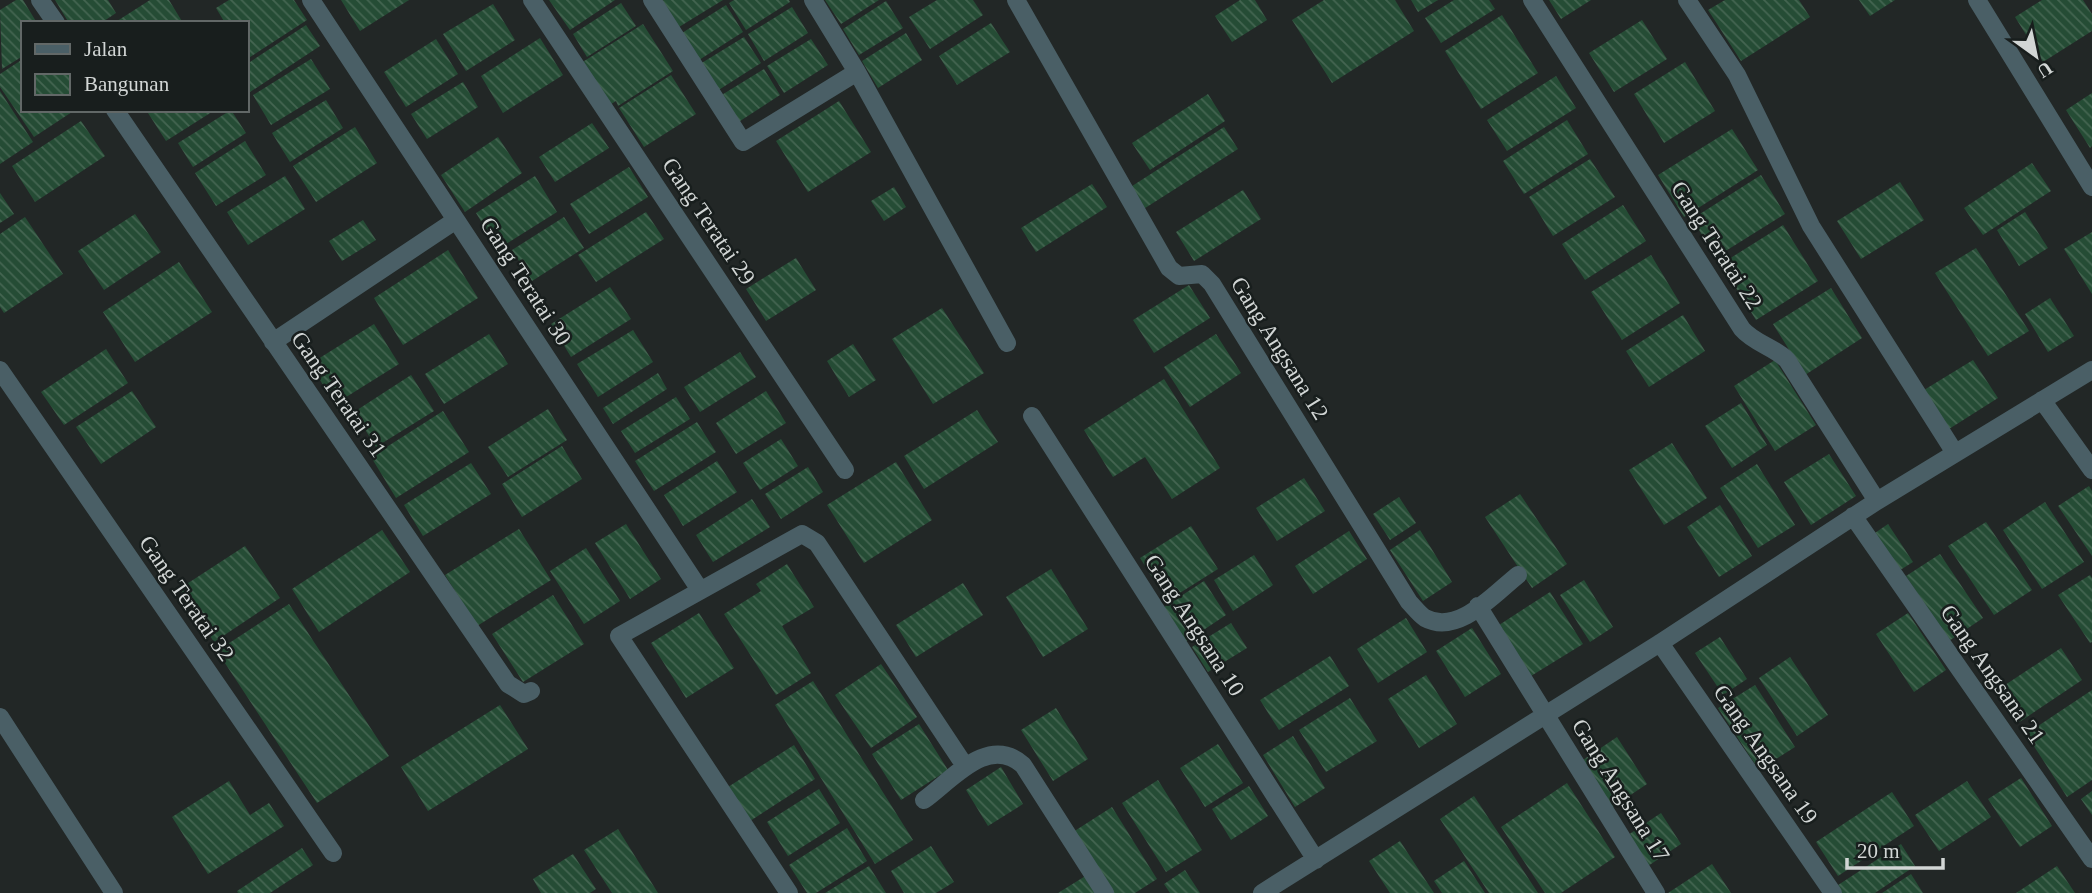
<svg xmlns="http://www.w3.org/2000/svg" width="2092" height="893" font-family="Georgia,serif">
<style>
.building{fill:url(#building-back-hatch)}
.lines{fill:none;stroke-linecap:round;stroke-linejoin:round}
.minor{stroke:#4a5f66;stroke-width:18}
.labels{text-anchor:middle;stroke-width:5;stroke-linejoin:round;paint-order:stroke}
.street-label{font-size:23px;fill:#d2d6d5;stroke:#181e1d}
</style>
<defs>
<pattern id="building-back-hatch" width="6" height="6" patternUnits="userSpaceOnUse" patternTransform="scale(1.75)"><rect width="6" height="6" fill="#254c35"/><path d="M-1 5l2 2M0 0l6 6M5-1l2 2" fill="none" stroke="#446551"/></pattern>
</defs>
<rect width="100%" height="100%" fill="#222726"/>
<!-- building -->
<path class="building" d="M16,0H23L37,23H23V56L2,69L0,10Z
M55,0H108L116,13L101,23H69Z
M150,0H169L183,23H114Z
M229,0H294L307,20L247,59V23H225L216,8Z
M341,0H409L360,31Z
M549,0H615L570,30Z
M664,0H723L679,27L662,1Z
M734,0H789L790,2L746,30L729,3Z
M825,0H879L841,24Z
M937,0H973L983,15L930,49L909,17Z
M1240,0H1255L1267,20L1232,42L1215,16Z
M1324,0H1395L1414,31L1332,83L1292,20Z
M1411,0H1438L1418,12Z
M1454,0H1489L1495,9L1441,43L1425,18Z
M1549,0H1591L1561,19Z
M1725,0H1799L1810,17L1741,61L1708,10Z
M1859,0H1895L1870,16Z
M2042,0H2083L2092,14V31L2043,62L2015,17Z
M886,1L903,28L859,55L843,29Z
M621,3L636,26L587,57L573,34Z
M493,4L515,40L466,71L443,34Z
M726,5L743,32L699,60L682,33Z
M792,7L808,33L764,61L748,34Z
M1502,15L1538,73L1481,109L1445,51Z
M1642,20L1667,59L1614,92L1589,53Z
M991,23L1010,52L957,85L939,56Z
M643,24L673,71L618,106L616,101L608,106L581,63Z
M306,25L320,46L247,94V64Z
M906,33L922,60L878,88L862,61Z
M744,37L761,63L717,91L700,64Z
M540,38L563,75L503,113L481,76Z
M436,39L458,74L406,107L384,72Z
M811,39L828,65L784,93L767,66Z
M23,59V110H75L34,137L0,87V74Z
M311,59L330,89L271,125L253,95Z
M1685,62L1715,111L1664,143L1634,94Z
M764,69L780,95L737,123L720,96Z
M671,75L696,114L644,147L619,108Z
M1556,76L1576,108L1507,151L1487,120Z
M463,82L478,107L427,139L411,114Z
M0,91L33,142L0,164Z
M2092,93V146L2090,148L2066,110Z
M1208,94L1225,121L1150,170L1132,143Z
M326,100L343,128L290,162L272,133Z
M839,101L871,152L808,192L776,141Z
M152,110H215L166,141L148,113Z
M231,110L246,133L193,167L178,143Z
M1567,120L1588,154L1524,194L1503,161Z
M81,121L105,156L35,202L12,166Z
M592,123L609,148L555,182L539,157Z
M355,127L377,163L316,202L293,166Z
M1224,127L1238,149L1142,210L1129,188Z
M1732,129L1758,170L1684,217L1658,175Z
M498,137L522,173L465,212L441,175Z
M245,141L266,175L216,206L195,173Z
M1590,159L1615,197L1553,236L1529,197Z
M2032,163L2051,191L1983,235L1964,208Z
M629,167L648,197L589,234L570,204Z
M1761,175L1785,214L1716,257L1692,219Z
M285,176L305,209L248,245L227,212Z
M535,176L557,212L498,249L476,213Z
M1900,182L1924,220L1861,259L1837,221Z
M1092,184L1107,207L1036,252L1021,228Z
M894,187L906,207L884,221L871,201Z
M1243,190L1261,219L1194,261L1176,232Z
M0,193L14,214L0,223Z
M1623,205L1646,241L1585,280L1562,244Z
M646,212L664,239L596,282L578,255Z
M2025,212L2048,248L2019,266L1997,230Z
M135,214L161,252L104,290L78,251Z
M25,217L63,274L4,313L0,307V234Z
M564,217L584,248L532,281L512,250Z
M363,220L376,240L342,261L329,241Z
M1783,225L1818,281L1756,320L1721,264Z
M2092,232V294L2064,249Z
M1976,248L2029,331L1988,356L1935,273Z
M448,250L478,298L403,345L374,298Z
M1651,255L1680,303L1622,340L1591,292Z
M796,258L816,290L766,321L746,289Z
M179,262L212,312L135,362L103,312Z
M1189,285L1210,318L1154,353L1133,320Z
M610,287L631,319L571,357L551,324Z
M1831,288L1862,338L1805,375L1773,324Z
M2050,298L2074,336L2048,352L2025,314Z
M942,308L984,373L933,404L892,339Z
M1683,315L1705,351L1649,387L1626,351Z
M374,324L399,364L335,404L310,364Z
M633,330L653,362L598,397L577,364Z
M489,334L508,364L444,404L425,374Z
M1216,334L1241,373L1190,407L1164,367Z
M853,344L876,380L849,397L827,361Z
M106,349L128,383L64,425L41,392Z
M740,352L756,377L700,412L684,387Z
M1775,360L1816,425L1775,451L1734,386Z
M1973,360L1998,398L1949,429L1924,390Z
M658,373L667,389L613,424L603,408Z
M411,375L434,411L376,447L354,412Z
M1164,379L1220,468L1172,499L1145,457L1113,477L1084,430Z
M132,391L156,427L101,464L76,427Z
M766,391L786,423L736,454L716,423Z
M676,397L690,419L635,453L621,431Z
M1741,403L1767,445L1732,468L1705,426Z
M548,409L567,440L508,477L488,447Z
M977,410L998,442L924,489L904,456Z
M443,411L469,452L396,498L371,457Z
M697,422L716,452L654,491L635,461Z
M781,439L798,466L760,490L743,463Z
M1672,443L1707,498L1664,525L1629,470Z
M562,446L582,479L522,517L502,484Z
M1829,454L1856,496L1811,525L1784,482Z
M717,461L737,492L683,526L664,495Z
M896,462L932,520L864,563L827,505Z
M471,463L491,494L423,536L404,505Z
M1757,464L1795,525L1758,548L1720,488Z
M808,467L823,492L781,519L765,494Z
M1304,478L1325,511L1277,541L1256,508Z
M2089,486L2092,491V556L2058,506Z
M1520,494L1567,564L1532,588L1485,517Z
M1399,497L1416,523L1390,540L1373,514Z
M752,499L770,527L713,562L696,535Z
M2045,502L2084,562L2042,589L2003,530Z
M1720,505L1752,556L1719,577L1687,527Z
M1986,522L2032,590L1994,615L1948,546Z
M626,524L661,579L630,599L595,543Z
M1888,524L1913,562L1897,572L1872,535Z
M1191,526L1218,569L1167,601L1140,558Z
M519,529L551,580L477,626L445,575Z
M382,530L410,572L319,632L292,589Z
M1420,530L1452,582L1423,601L1390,550Z
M1349,531L1367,559L1313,594L1295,566Z
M245,546L280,598L214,642L179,589Z
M586,548L620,601L584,624L550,571Z
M1940,554L1983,618L1949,641L1906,576Z
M1254,555L1273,585L1233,611L1214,580Z
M787,564L814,607L782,626L811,673L776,695L724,614L761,591L756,584Z
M1051,569L1088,629L1043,657L1006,597Z
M2090,575L2092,578V642L2090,643L2058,595Z
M1584,580L1613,627L1590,642L1560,595Z
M1204,581L1226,615L1184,643L1161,609Z
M963,583L983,615L916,657L896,625Z
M1550,592L1583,644L1531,676L1499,625Z
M553,595L584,644L523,682L492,634Z
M289,604L389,756L317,803L217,651Z
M699,613L734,668L686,698L651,643Z
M1908,613L1946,670L1914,692L1876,634Z
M1406,618L1427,652L1378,683L1357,649Z
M1231,623L1247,648L1208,672L1192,647Z
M1472,628L1501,674L1465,697L1436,651Z
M1720,637L1747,679L1723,695L1695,653Z
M2061,648L2082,680L2018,723L1996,691Z
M1330,656L1349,686L1279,730L1260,700Z
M1790,657L1828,715L1797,736L1759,678Z
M881,664L917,717L871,748L835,695Z
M1426,675L1457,724L1419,748L1388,699Z
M813,681L913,840L875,864L775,705Z
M1755,685L1795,747L1759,770L1718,708Z
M2092,690V780L2067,797L2026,734Z
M1350,698L1377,741L1326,772L1299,730Z
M500,705L528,749L428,811L401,767Z
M1056,708L1088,759L1053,781L1021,730Z
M919,724L948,770L901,800L872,754Z
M1293,736L1325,788L1295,807L1263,755Z
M1617,737L1647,784L1608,810L1577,764Z
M1218,744L1243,783L1205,807L1180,768Z
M794,745L815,779L750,821L728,787Z
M1001,767L1023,804L988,826L966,790Z
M2021,778L2052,826L2020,847L1988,799Z
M1158,780L1202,850L1166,872L1122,803Z
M229,781L250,815L269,803L284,826L208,874L172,817Z
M1967,781L1991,817L1939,851L1915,815Z
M1567,783L1615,857L1561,893H1545L1501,827Z
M1249,786L1268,816L1231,840L1212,809Z
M819,789L840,823L788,856L767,822Z
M2092,791V815L2081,799Z
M1892,792L1914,826L1838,876L1816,842Z
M1474,796L1538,893H1489L1440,819Z
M1112,807L1157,879L1135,893H1112L1073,832Z
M1661,813L1681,844L1645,868L1625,837Z
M847,828L867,861L816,893H807L789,865Z
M618,829L658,893H612L584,850Z
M1400,841L1434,893H1390L1369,861Z
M1901,844L1915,866L1875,893H1839L1835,887Z
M931,846L954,882L936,893H904L891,871Z
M302,848L313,865L270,893H238L237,891Z
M573,854L596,889L590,893H541L533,879Z
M1464,861L1485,893H1442L1434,881Z
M1712,864L1731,893H1668Z
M869,866L886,893H825Z
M2057,866L2075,893H2016Z
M1185,870L1200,893H1170L1164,884Z
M1911,874L1923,893H1882Z
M1087,875L1098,893H1058Z"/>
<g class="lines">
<!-- minor -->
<path class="minor" d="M40,0L56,23
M311,0L700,590
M532,0L845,470
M652,0L743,142L857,72
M813,0L857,72L1007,343
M1016,0L1169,268L1179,276L1202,274L1212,284L1409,602C1414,607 1419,614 1425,618C1458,636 1494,594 1518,575
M1532,0L1742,329C1754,343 1774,347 1787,360L1877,501
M1687,0L1737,75L1811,226L1955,453
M1977,0L2092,187
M115,110L508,684L524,694L531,691
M273,342L456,220
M0,370L333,853
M2042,400L2092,470
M1032,416L1316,860
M1853,516L2092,859
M1478,606L1656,893
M1660,643L1833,893
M0,717L114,893
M924,800C952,780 988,734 1023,765L1105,893
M789,893L619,636L802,534L817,543L965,766
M1262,893L1660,643L1877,501L2092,370"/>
</g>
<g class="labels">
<!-- street labels -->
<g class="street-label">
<text transform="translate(709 221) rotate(56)" y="8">Gang Teratai 29</text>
<text transform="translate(1717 245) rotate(57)" y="8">Gang Teratai 22</text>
<text transform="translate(526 281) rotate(57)" y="8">Gang Teratai 30</text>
<text transform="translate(1280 348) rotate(58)" y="8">Gang Angsana 12</text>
<text transform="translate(339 394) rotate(55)" y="8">Gang Teratai 31</text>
<text transform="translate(187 598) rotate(55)" y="8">Gang Teratai 32</text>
<text transform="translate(1195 625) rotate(57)" y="8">Gang Angsana 10</text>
<text transform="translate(1993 674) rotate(55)" y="8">Gang Angsana 21</text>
<text transform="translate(1766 754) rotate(55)" y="8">Gang Angsana 19</text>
<text transform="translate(1621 790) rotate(58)" y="8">Gang Angsana 17</text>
</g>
</g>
<!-- legend -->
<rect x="21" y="21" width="228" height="91" fill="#181e1d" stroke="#626867" stroke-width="2"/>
<rect x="35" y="44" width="35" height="10" fill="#4a5f66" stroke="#626867" stroke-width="2"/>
<text x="84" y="56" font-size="21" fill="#d2d6d5">Jalan</text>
<rect x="35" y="74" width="35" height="21" fill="url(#building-back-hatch)" stroke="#626867" stroke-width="2"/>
<text x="84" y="91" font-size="21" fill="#d2d6d5">Bangunan</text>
<!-- north arrow -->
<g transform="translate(2036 56) rotate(147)" stroke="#181e1d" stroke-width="5" paint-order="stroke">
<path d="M0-5L12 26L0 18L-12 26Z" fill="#d2d6d5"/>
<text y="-10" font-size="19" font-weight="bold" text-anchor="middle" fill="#d2d6d5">U</text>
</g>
<!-- scale -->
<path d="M1847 858v10h96v-10" fill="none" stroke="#d2d6d5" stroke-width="3.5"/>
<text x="1857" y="858" font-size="21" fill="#d2d6d5" stroke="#181e1d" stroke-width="5" paint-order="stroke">20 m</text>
</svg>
